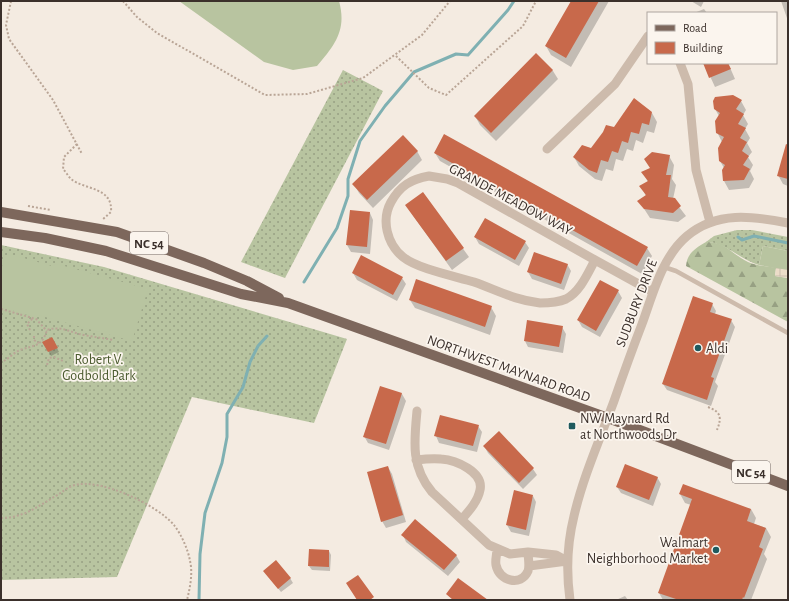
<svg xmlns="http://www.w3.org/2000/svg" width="789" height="601" font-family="'Alegreya Sans',sans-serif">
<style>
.grass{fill:url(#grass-dots)}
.forest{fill:url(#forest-firs)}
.pitch{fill:#b8c4a0}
.plaza{fill:url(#plaza-grid)}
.shadow{fill:#0003}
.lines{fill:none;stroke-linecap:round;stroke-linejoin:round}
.stream{stroke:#7fb0b2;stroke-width:3}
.building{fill:#c8694b}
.path{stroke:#b9a596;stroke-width:2;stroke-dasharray:2 2;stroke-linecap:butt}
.service{stroke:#cdbbac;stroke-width:4.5}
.minor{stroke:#cdbbac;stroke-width:9}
.primary{stroke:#7d675c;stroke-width:10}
.poi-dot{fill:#1f5a5e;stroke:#fbf5ee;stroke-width:1.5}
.labels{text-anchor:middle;stroke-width:3.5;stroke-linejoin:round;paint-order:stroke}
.shield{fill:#fbf5ee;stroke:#756b66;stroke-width:1}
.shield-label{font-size:13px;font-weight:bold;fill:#3b302b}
.street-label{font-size:14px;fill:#3b302b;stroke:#fbf5ee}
.poi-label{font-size:14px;fill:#3b302b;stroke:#fbf5ee;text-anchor:start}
.park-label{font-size:14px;fill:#4a5a2e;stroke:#fbf5ee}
</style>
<defs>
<pattern id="grass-dots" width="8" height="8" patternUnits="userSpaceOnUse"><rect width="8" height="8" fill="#b8c4a0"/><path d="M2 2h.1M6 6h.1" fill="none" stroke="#97a083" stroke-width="1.8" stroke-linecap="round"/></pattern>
<pattern id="forest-firs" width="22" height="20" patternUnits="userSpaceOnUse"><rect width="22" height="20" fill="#b8c4a0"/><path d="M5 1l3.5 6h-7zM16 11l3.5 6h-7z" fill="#97a083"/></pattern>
<pattern id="plaza-grid" width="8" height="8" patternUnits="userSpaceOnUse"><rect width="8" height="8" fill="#ecdcc8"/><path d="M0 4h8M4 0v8" fill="none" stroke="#cbbdac"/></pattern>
</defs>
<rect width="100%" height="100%" fill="#f4ebe1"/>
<!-- grass -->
<path class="grass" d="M343,70L383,91L285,278L241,262Z
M737,230H752L788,237V251L763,246L759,265C740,260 726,242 706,242L714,236Z
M1,245L104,267L347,339L314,423L192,397L117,577L1,580Z"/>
<!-- forest -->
<path class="forest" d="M706,242C727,242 731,254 748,262C756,266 767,266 776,268L775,276L788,278V322L686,266C687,253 696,248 706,242Z"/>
<!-- pitch -->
<path class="pitch" d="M179,1H339C347,30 335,45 317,66L293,70L264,62Z
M763,246L788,251V271L759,265Z
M9,254L52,266L57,264L148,289L132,341L38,315L34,317L1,307V270L5,256Z"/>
<!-- plaza -->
<path class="plaza" d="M776,268L788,270V278L775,276Z"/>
<!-- shadow -->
<path class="shadow" d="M573,1H609L571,67L551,55L546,46Z
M691,1H704L701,7Z
M781,1H788V21Z
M704,9L707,13H694Z
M536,54L553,71L558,79L496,141L480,125L475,116Z
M704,63H728L735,79L715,87Z
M741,101L746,110L743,115L748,124L745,129L750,138L747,143L752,152L748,157L753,165L750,171L754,179L749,188L729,190L724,181V168L720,161L722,142L717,132L719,116L715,109Z
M652,113L657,122L654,133L647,131L643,143L636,140L633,151L627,149L623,161L616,159L613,171L606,169L602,181L595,179L579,166L574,157L591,149L614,128Z
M788,140V186L783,184L778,175Z
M417,151L422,160L373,208L359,193L354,184Z
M435,153L647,248L652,256L642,274L440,161Z
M669,156L674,165L672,179L676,185L673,199L686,216L678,222L650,218L639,201L646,196L641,186L648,182L643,173Z
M423,193L469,257L452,270L412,214Z
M351,211L370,213L373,220L370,254L351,252L347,245Z
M475,237L525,242L529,248L519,266L479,244Z
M567,264L571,271L564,290L532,279L528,272Z
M353,273L402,278L406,284L397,301L357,280Z
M618,291L622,298L600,337L582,327L578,320Z
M410,300L491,307L496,316L490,335L415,308Z
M712,304L716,311L715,314L731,320L735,327L715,382L718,386L711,406L667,390L663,384Z
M562,327L566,334L563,353L528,347L525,341Z
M52,338L59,352L51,356L44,343Z
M381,387L402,394L406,401L389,450L368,443L364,436Z
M478,426L482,432L477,452L439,443L436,436Z
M499,433L533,469L537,475L523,489L488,453L484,446Z
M388,467L392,474L406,522L386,528L382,521Z
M657,477L661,484L653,506L621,493L617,487Z
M680,494L751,509L756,518L754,524L766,528L771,537L764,554L767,559L751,600H663L659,593L691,505L685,503Z
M533,496L536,502L529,536L511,532L507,525Z
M403,535L456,555L460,562L448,576L406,542Z
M310,550L329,551L331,555L330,571L312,570L309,566Z
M264,571L290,578L293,583L281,592Z
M625,596L628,600H616Z"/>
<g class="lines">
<!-- stream -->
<path class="stream" d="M738,237L742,240L754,236L788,243
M304,282L337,228L348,196V179L360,141L385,106L414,72L456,54L468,55L508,10L514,1
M199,600L200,554L205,513L222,463L227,437V414L243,387L250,362L258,346L267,336"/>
</g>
<!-- building -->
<path class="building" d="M571,1H599L566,58L545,46Z
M536,53L553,70L491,133L474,116Z
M703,63H728L731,69L709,78Z
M733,95L742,100L736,109L744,114L738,124L746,128L740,138L747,142L742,151L749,156L743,165L750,169L744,180L723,181L722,170L725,165L719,161L718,148L724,137L716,133L715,121L720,113L714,109L713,101L715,97Z
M634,98L652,112L649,125L642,123L639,134L631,132L628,143L622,141L618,153L612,151L608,162L601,160L597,173L589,170L573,157L582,145L591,148L603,132L606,125L614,127Z
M444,134L648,247L637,266L547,216V214L542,213L434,153Z
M403,135L418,151L367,200L352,184Z
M786,144L788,145V179L777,176Z
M652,152L670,155L666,175H671L668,197L675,198L681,206L673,213L644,209L637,201L646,195L639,186L648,181L641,172L650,168L644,159Z
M423,192L464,248L446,261L405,205Z
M350,210L370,212L367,247L346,245Z
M485,218L526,241L515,260L474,237Z
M534,252L568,264L561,284L527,272Z
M361,255L403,277L393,295L352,273Z
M416,279L492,306L485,327L409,300Z
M600,280L619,290L596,331L577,320Z
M693,296L713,303L710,312L732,319L711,377L714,378L707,400L662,384Z
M527,320L563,326L559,347L524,341Z
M52,337L58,348L48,352L42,342Z
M380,386L402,393L386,444L363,437Z
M440,415L479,425L473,446L434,436Z
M499,431L534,468L519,483L483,446Z
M625,464L658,477L649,500L616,487Z
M388,466L403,515L381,522L367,472Z
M683,484L751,509L747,521L766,528L759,547L763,549L744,598L743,597L742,600H679L658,593L692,499L679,494Z
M514,490L533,495L526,530L506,525Z
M415,519L457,555L444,570L401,535Z
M309,549L329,550V567L308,566Z
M276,560L291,578L278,589L263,571Z
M358,575L374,597L370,600H357L346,583Z
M458,578L488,600H453L446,594Z"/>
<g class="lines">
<!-- path -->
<path class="path" d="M11,1L6,25L9,39L53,100L82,154
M123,1L137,17L157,33L265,95L307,94L363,78L422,35L450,1
M396,56L429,88L446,95L523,26L536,1
M77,144L64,157L63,169C66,172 68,176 71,179C85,190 113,187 111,212L102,220
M28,206L51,210
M1,309L36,319L47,331
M30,330L27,324L33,318
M34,336V340L39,343
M4,361C9,358 15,352 20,350C34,345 42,347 47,330C61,325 71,333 84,335C94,337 103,338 113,340
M47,365L49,358L54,357L63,361
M708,407C721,412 722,417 717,430
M1,518C24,518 40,505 59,494C64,491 69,486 75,485C101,478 157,505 174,525C181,534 188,549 190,561C193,573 190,588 187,600"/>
<!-- service -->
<path class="service" d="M664,267L676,271L788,333"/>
<!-- minor -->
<path class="minor" d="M680,63L688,84L696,170L710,222
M547,149L615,84L648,36
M429,176L447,179L458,183L595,260C588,273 580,292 566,299C559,302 548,303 540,303C514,300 497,290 474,282C454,276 418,269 403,257C387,244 381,220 391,202C400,186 411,179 429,176Z
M595,260L653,292
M417,411C414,442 411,467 432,492L489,545L510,554L528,552L556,555L567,561
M416,460C424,459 433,458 441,459C456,460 484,472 480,490C478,501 469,511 462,519
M497,549C497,554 495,560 496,565C499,581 521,587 528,571C530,566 528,557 528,552
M529,566L567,561
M570,600C566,571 567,544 574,516C583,477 600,439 614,401C623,375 632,350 642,324C653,294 662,257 687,236C717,211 752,216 788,223"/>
<!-- primary -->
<path class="primary" d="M1,212L117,232L204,263L247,281L279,298
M1,232L45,238L106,251L241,294L288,303L608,418L788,486"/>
</g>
<!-- markers -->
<g class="poi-dot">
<circle cx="698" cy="348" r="4"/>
<rect x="568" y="422" width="8" height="8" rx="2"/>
<circle cx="716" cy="550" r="4"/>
</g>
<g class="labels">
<!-- shield labels -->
<g class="shield">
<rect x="130" y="232" width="38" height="22" rx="3"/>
<rect x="732" y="461" width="38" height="22" rx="3"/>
</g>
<g class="shield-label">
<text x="149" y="248">NC 54</text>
<text x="751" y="477">NC 54</text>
</g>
<!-- street labels -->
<g class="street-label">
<text transform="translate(511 199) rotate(28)" y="5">GRANDE MEADOW WAY</text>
<text transform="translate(636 303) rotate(-69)" y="5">SUDBURY DRIVE</text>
<text transform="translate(509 368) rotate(20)" y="5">NORTHWEST MAYNARD ROAD</text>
</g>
<!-- poi labels -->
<g class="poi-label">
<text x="706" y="353">Aldi</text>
<text x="580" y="423">NW Maynard Rd<tspan x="580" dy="16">at Northwoods Dr</tspan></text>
<text x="708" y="547" text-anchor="end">Walmart<tspan x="708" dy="16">Neighborhood Market</tspan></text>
</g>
<!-- park labels -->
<g class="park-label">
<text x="99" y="364">Robert V.<tspan x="99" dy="16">Godbold Park</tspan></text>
</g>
</g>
<!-- border -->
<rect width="789" height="601" fill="none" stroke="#3b302b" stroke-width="4"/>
<!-- legend -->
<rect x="647" y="12" width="130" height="52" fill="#fbf5ee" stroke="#aea6a0"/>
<rect x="655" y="25" width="20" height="6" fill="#7d675c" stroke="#aea6a0"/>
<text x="683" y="32" font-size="12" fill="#3b302b">Road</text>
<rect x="655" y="42" width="20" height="12" fill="#c8694b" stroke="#aea6a0"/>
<text x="683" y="52" font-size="12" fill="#3b302b">Building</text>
</svg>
